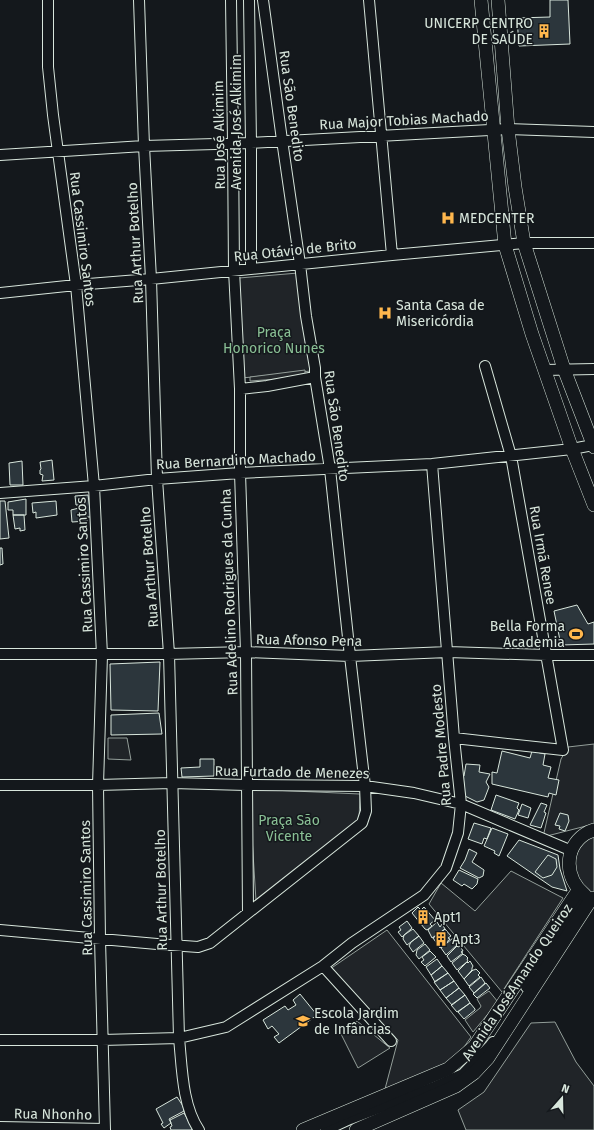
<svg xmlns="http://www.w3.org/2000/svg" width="594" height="1130" font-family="'Fira Sans',sans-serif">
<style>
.green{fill:#202428;stroke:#939e99}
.parking{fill:#24282b;stroke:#939e99}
.building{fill:#2c363c;stroke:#d8e6dc}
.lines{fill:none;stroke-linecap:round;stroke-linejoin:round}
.minor-casing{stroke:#d8e6dc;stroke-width:12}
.major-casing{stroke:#d8e6dc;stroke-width:14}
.minor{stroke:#14181c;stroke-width:10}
.major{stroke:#14181c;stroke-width:13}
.labels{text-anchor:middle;stroke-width:3;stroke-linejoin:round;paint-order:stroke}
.poi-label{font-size:14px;fill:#d8e6dc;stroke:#14181c;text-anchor:start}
.street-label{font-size:14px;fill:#d8e6dc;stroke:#14181c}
.park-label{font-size:14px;fill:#8ac095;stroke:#14181c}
</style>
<rect width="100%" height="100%" fill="#14181c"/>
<!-- green -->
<path class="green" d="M298,273L311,371L242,378L239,278Z
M108,738H127L131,760L108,759Z
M594,744V824L543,837L561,759L568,747Z
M249,789L360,794L359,821L256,901Z
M594,836V894C569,881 568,848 594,836Z
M511,871L563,898L502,992L429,904L441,883L475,911Z
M387,930L471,1037L457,1057L435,1071L385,1089L398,1040L330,969Z
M357,1021L390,1048L358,1068L341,1034Z
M555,1022L576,1062L594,1086V1130H466L458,1110L484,1092L531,1023Z"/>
<!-- parking -->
<path class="parking" d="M305,370V377L250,381V377Z
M489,991L498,1002L473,1032L465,1020L480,1008L481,1006L477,999Z"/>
<!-- building -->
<path class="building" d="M550,0H568L570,44L519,46L517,18L550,17Z
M52,460L54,480L42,481L43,475L40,474V470L41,469L40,462Z
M22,461L23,485H10L9,463Z
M88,495L91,517H87V521L72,522L71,510L79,508V505H76L75,496Z
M26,499V515H13V510H8V502Z
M0,501H5L9,538L0,539Z
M56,501L57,515L36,518V512L33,513L32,503Z
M13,515H24L25,530L20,531V528L15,529Z
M0,548H2L3,564L0,565Z
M577,605L588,624L594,622V644L561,645L554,611Z
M160,662L158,711L111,710L110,664Z
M159,713L162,734L111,735V715Z
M502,751L530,758L532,751L545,754L543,765L551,767L548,778L559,780L556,795L549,793L548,797L492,784V772L497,773Z
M200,759H214V776L182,777L181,768L200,767Z
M466,764L480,765L479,772L490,774L486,782L489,787L484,800L477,802L465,796L463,776H464Z
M496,795L519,803L517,808L519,810L515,819L491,810Z
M541,803L547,805L544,812L546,813L541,828L530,825Z
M522,804L531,808L528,818L518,815Z
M560,813L568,815L569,821L565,831L559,829L560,826L555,825Z
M474,823L491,828L487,839L484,838L482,844L468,839Z
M492,828L508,834L499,856L494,853L495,851L484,846Z
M519,840L558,855L560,869L567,891L552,887L507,856Z
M469,849L477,853L472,862L484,870L483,876L479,878L460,868L465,860Z
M548,855L556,859L557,867L552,875L543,878L535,872Z
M459,870L478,879L477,884L472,889L464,884L462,886L453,880Z
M418,907L421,910L424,907L435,920L430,924L432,926L427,930L425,929L412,913Z
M407,921L412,928L402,937L398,932L401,930L399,927Z
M437,922L440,927L442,924L445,929L432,938L428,930Z
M413,929L419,936L407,945L403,939L404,935Z
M445,929L451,936L448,938L450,939L440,948L433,938Z
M419,936L424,943L413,952L409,946L411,942Z
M453,938L457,943L456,944L457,945L446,955L441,948Z
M425,944L430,950L419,959L416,955L417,950Z
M457,946L458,947L460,946L463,951L461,952L463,953L451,962L447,956Z
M430,951L436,957L425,966L421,962L424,960L422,957Z
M463,954L464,955H465L468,958L467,959L468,961L457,970L452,963Z
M437,959L442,966L431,975L426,967Z
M470,961L473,966L472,968V970L464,979L458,971L467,962L468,963Z
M442,966L448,973L435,982L431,975Z
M476,969L480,973L478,975L480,977L469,986L464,979L473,970H474Z
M448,973L454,981L440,990L434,982Z
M481,977L485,983L474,993L469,987Z
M454,981L459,988L446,998L440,990Z
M486,983L490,988L477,998L473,994Z
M459,988L465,995L452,1005L446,998Z
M300,994L317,1015L279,1043L274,1037L279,1034L272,1026L268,1029L263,1020L285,1006L288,1010L296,1005L293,1000Z
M465,995L470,1003L457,1012L451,1005Z
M470,1003L475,1009V1010L464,1019L458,1012Z
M177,1097L183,1106L184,1111L169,1119L171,1123L164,1128L161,1124L163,1123L156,1109Z
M184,1113L193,1129L191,1130H171L170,1127L172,1126L170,1120Z"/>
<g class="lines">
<defs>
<path id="minor" d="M48,0V67L53,115L76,285L94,486L102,655L98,785L100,939L105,1130
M139,0L144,146L151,279L157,479L169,654L179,1038C182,1067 182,1105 199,1130
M231,0L233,143L234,270L240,389V473L246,652L248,913
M249,0L251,143V268
M369,0L392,255
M0,155L144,146L251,143L508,129L594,132
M0,293L76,285L151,279L392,255L524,243H594
M544,370L594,369
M240,389L267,386L315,377
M0,493L94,486L157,479L240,473L432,464L572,449L593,445
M0,654H169L246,652L350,656L448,652L547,655H594
M454,738L563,750L511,456L485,366
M0,785H98L172,783L246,785L365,786L414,793L461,804L572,851
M0,930L157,944L198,947L210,943L362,823L366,811L365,786L350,656L330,469L315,377V368L306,316L300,264L282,140L263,0
M323,966L391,1041
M526,987L585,894
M0,1040H102L179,1038L226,1027L323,966L352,943L424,895L446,868L458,833L461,804L454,738L432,464
M0,1127L105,1129
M326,1130L350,1119L434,1087L463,1074L490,1046L493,1042"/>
<path id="major" d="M481,0L505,245L532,334L572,449L594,505
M498,0L508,129L515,187L524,243L564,369L594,447
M585,895C565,879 563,849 585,834C588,832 591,831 594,830
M303,1130L448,1069L474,1047L579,889
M356,1130L456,1086L474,1073L488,1058L592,898"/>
</defs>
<!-- minor casing -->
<use href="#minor" class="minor-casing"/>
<!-- major casing -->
<use href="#major" class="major-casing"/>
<!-- minor -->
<use href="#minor" class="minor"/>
<!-- major -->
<use href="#major" class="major"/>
</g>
<!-- icons -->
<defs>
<symbol id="building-bare" viewBox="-9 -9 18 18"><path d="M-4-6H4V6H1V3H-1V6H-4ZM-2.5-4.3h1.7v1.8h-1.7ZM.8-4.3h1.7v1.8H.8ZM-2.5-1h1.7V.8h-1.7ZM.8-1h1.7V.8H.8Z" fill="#ffb74d" stroke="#14181c" stroke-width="2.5" paint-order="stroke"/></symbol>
<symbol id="hospital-bare" viewBox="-9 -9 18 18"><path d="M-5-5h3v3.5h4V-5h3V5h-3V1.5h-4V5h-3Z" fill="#ffb74d" stroke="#14181c" stroke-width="2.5" paint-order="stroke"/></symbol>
<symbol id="stadium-bare" viewBox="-9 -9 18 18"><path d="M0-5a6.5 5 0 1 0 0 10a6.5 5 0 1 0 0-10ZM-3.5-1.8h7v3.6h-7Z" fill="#ffb74d" stroke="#14181c" stroke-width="2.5" paint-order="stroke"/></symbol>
<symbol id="school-bare" viewBox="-9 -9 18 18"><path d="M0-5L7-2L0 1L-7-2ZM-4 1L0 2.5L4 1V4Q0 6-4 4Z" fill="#ffb74d" stroke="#14181c" stroke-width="2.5" paint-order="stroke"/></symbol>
</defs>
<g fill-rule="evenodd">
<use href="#building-bare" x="534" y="21" width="20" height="20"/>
<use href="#hospital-bare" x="438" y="208" width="20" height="20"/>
<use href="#hospital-bare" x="375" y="303" width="20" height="20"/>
<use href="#stadium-bare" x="566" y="624" width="20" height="20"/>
<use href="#building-bare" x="413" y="907" width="20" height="20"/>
<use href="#building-bare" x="431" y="929" width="20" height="20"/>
<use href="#school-bare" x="293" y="1011" width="20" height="20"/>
</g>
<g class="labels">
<!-- poi labels -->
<g class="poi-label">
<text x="533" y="28" text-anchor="end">UNICERP CENTRO<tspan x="533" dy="16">DE SAÚDE</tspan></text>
<text x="459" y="223">MEDCENTER</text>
<text x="396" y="310">Santa Casa de<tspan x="396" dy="16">Misericórdia</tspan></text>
<text x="565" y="631" text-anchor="end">Bella Forma<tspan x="565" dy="16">Academia</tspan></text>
<text x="434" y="922">Apt1</text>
<text x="452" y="944">Apt3</text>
<text x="314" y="1018">Escola Jardim<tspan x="314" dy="16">de Infâncias</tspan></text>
</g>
<!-- street labels -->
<g class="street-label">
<text transform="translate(292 106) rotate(82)" y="5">Rua São Benedito</text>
<text transform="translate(404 120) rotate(-3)" y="5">Rua Major Tobias Machado</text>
<text transform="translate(236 122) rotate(-90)" y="5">Avenida José Alkimim</text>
<text transform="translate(219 135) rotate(-91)" y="5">Rua José Alkimim</text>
<text transform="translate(83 239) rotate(83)" y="5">Rua Cassimiro Santos</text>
<text transform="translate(135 243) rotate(-93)" y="5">Rua Arthur Botelho</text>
<text transform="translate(295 250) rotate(-6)" y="5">Rua Otávio de Brito</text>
<text transform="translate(337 426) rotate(82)" y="5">Rua São Benedito</text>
<text transform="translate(236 460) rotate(-3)" y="5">Rua Bernardino Machado</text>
<text transform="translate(543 555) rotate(80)" y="5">Rua Irmã Renee</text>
<text transform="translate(84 565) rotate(-93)" y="5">Rua Cassimiro Santos</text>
<text transform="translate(149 567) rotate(-94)" y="5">Rua Arthur Botelho</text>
<text transform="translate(229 592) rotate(-92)" y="5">Rua Adelino Rodrigues da Cunha</text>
<text transform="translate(309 640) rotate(1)" y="5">Rua Afonso Pena</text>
<text transform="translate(441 745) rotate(-95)" y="5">Rua Padre Modesto</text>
<text transform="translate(292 772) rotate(1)" y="5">Rua Furtado de Menezes</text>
<text transform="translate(86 888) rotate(-91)" y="5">Rua Cassimiro Santos</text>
<text transform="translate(161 890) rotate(-91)" y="5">Rua Arthur Botelho</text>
<text transform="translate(517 982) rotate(-56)" y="5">Avenida JoséAmando Queiroz</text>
<text transform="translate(53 1114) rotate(1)" y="5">Rua Nhonho</text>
</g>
<!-- park labels -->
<g class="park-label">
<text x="274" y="337">Praça<tspan x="274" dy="16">Honorico Nunes</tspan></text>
<text x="289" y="825">Praça São<tspan x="289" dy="16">Vicente</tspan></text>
</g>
</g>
<!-- north arrow -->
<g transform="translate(562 1098) rotate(20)" stroke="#14181c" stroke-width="3" paint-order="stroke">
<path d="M0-3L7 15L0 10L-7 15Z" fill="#d8e6dc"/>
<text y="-6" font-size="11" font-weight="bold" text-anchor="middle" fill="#d8e6dc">N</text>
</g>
</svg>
